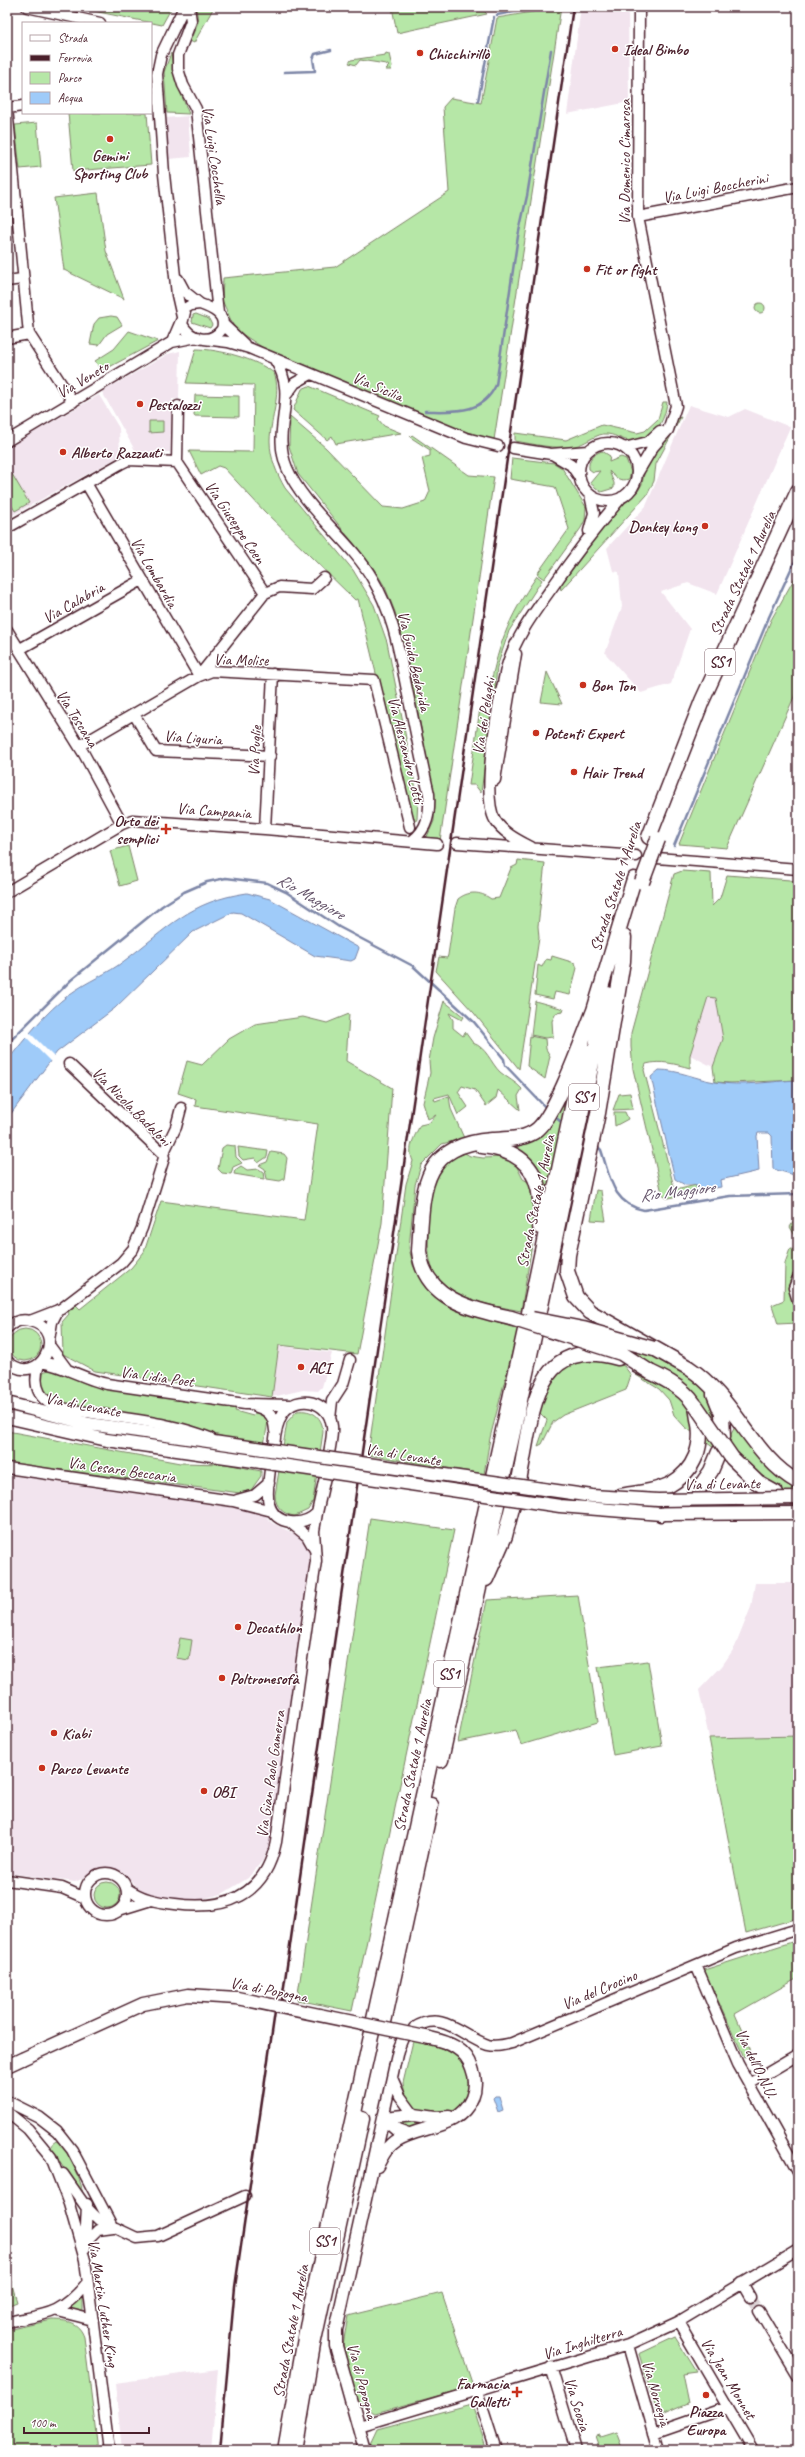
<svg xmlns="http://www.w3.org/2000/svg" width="805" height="2457" font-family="Caveat,sans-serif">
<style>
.built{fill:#f2e4ee}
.green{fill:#b6e7a7;stroke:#808369}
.water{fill:#9fcbf9;stroke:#7d86a7}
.pier{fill:#fff}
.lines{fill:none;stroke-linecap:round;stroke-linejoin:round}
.stream{stroke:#7d86a7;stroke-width:2.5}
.minor-tunnel{stroke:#dbd2d5;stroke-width:10;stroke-dasharray:10 5;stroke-linecap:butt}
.minor-casing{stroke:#4a1f2b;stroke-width:13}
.major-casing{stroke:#4a1f2b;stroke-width:15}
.highway-casing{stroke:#4a1f2b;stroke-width:17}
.minor{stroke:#fff;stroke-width:10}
.major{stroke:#fff;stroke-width:12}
.highway{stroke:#fff;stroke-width:14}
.rail{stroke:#4a1f2b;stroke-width:2.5}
.major-bridge-casing{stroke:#4a1f2b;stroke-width:15;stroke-linecap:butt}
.highway-bridge-casing{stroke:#4a1f2b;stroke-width:17;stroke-linecap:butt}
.major-bridge{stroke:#fff;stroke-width:12}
.highway-bridge{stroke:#fff;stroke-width:14}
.poi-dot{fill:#c8321e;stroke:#fff;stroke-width:1.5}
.labels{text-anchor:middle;stroke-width:3;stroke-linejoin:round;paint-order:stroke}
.shield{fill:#fff;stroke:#80626b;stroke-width:1}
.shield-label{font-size:15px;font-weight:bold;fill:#4a1f2b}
.poi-label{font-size:16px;font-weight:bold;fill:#4a1f2b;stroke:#fff;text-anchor:start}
.street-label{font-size:16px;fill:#4a1f2b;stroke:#fff}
.water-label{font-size:17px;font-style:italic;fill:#645369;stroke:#fff}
</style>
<rect width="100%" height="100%" fill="#fff"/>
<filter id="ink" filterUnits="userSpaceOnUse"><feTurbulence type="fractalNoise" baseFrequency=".025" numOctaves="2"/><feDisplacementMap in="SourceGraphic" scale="8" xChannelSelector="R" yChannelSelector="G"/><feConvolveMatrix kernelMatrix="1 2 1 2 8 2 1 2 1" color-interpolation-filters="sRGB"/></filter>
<g filter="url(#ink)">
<!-- built -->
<path class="built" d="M581,7H628L629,102L567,114Z
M188,116L191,157L169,159L166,118Z
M180,351L179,399H172L170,452H136L102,392L168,354Z
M99,395L119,428L120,456L11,516L7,509V448Z
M689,405L729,417L745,409L790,427L717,594L688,583L661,592L690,629L671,684L641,693L605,653L622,607L619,572L613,571L607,548L646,506Z
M708,996L716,998L723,1039L713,1067L690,1055Z
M279,1346L332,1353L322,1387L318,1391L303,1390L272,1397Z
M7,1475L262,1512L272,1523L301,1537L307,1544L309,1553V1566L295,1693L271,1840L263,1860L248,1878L222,1894L193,1901L141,1893L124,1872L104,1869L75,1882L7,1873Z
M755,1583H798V1736L709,1738L699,1690L722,1666L735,1647L751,1607Z
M218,2369L211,2450H122L115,2383Z"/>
<!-- green -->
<path class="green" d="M74,7H172L162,25Z
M196,7H214L194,43L190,41L198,22Z
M392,7H480L487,14L397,33Z
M561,7L494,440L473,436L268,351L236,330L233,325L222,300L223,278L335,267L449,192L443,107L451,98L481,103L497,18Z
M171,53L175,79L189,114L167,113L164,72Z
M386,53L389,54L392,67L391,70H385L389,66L386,64L360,60L356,65L349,63L351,60L385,55Z
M68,113H147L151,165L73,171Z
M37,123L41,167L20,169L15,125Z
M98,193L106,251L124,299L64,270L54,198Z
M755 308a5 5 0 1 1 10 0a5 5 0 1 1-10 0Z
M196,314L209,319L212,325L210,328L192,322L193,315Z
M111,316L117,317L122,325L107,334L99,345L90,344L94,324L99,318Z
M129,331L158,341L102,371L95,361L114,349Z
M196,349C219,349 256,359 274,373C282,394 270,419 270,441C270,458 277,474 285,488L353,570L374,605L387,642L418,799L417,819L413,826L358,599L355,600L264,511L224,468L218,466L201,475L189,451L253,452L254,385L186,383Z
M309,386L380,416L378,419L384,426L401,433L336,444L332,436L327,440L293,410L302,389Z
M195,395L239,396V417L194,416Z
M663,402H667C665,421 655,440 632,441C622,441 615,433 603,434C593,436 585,444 575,446C556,450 534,444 515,441V433L566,440L602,425L637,433L645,431L658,419Z
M290,417L326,448L383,507L403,509L425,502L430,491L422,458L430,456V450L410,437L412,435L469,475L494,477L440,841L426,839L434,821L435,800L405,646L395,612L385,587L374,569L298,474L289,446Z
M681,417L656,464L654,481L647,495L561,590L560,586L615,512L638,491L642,484L645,469L657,448L672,433L678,418Z
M149,421H163V432L149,433Z
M602,451L610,456L609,462L621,457L626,459L631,472L629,479C619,482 615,477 609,471L614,483V488L601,492L590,483L600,471L593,472L589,469C588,459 593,454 602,451Z
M512,458L554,463L562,468L586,507L585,520L581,528L544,579L537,574L569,529L555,487L510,479Z
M12,474L29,503L15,511L7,498V477Z
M798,572V688L727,848L679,844L771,620Z
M537,576L542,580L509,631L497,667L494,699L490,701L488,699C497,648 507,619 537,576Z
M547,672L562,704L541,702Z
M480,708L491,717L481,793L475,785H469Z
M128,846L137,881L120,886L110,851Z
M518,860L545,863L538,926L539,938L519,1069L474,1013L436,971L439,957L447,958L448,955L455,908L458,899C468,891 480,891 491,899L499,898L511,868L517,865Z
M682,871L711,873L712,906L720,898L727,875L790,880L798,884V1080L731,1083L715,1082L713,1067L723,1039L716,998L708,997L690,1055V1068C675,1064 661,1060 646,1064L644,1070L674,1187L680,1189L696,1185L697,1191L669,1198H666L662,1193L633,1069L631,1047V1033L674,874Z
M552,956L575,963L577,968L570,995L555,992L553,999L535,995L538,965L542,967L546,959L551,960Z
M444,1001L464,1017L462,1020L449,1013L453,1020V1028L463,1036L465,1032L473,1043C487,1048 490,1062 500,1072C507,1078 516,1082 522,1089L518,1096L520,1110L498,1090L496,1098L486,1106L475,1090L462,1086L458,1092L468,1107L458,1115L449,1094L434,1098L435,1101L449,1096L451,1109L464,1138L442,1144L421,1165L415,1185L409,1248L413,1265L420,1279L444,1304L455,1310L518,1329L490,1438L484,1474L368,1455L406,1184L413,1161C407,1148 414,1138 420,1125L429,1123L436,1115L428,1119L423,1103L430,1073L429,1061L433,1038Z
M535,1001L564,1009L563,1012L556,1013L552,1021L553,1037L545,1038L531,1035Z
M349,1014L346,1061L392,1088L382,1223L357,1354L279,1345L272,1397L95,1371L63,1354L62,1322L69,1314L68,1312L76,1305L80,1309L131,1268L144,1252L161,1201L304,1220L318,1124L195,1106L196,1099L178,1093L187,1061L202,1065L229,1039L255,1024L303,1017L327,1023Z
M530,1036L545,1039L546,1049L550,1056L545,1079L527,1066Z
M630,1093L633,1109L613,1110L619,1094Z
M560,1105L565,1107L545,1201L504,1142L520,1143Z
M614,1112H625L628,1119L615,1126Z
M226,1145L235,1146L236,1157L242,1163L233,1167L231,1174L222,1173L218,1169L222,1148Z
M238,1147L268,1151L267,1157L258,1163L255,1158L243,1160L239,1156Z
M271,1152L284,1154L287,1158L284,1179L280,1181L267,1179L265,1169L259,1165L267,1162Z
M465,1153L470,1156L483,1158L504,1157L516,1165L523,1179L534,1185L538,1209L521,1311C491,1305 455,1301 435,1274C423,1257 428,1190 439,1172C444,1162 455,1157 465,1153Z
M241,1166L247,1170L259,1169L263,1172L264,1179L234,1174L235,1170Z
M596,1190L601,1191L606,1221L591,1220Z
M796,1218L798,1219V1241L790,1227Z
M790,1249L798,1250V1268L792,1276L788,1288L792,1300L798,1309V1323L778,1324L772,1305L784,1300L785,1263Z
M9 1345a16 16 0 1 1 32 0a16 16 0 1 1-32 0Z
M621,1343C650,1354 698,1375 714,1403C720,1415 718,1435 714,1448L685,1427L674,1415L669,1400L659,1389L636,1375Z
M603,1358L624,1366L631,1375L626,1390L563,1415L553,1422L542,1444L538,1446L547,1420L538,1411L543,1390L567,1364Z
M53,1369L89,1385L236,1408L235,1411L253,1416L256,1412L264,1415L268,1421L264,1445L235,1440L193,1428L63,1405L48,1398L37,1379L42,1372Z
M297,1411C312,1409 323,1417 323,1432L313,1501L308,1510L295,1516C284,1515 275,1507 275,1495L287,1422Z
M738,1426C758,1457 764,1470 798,1487V1493C769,1494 749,1466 730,1447L731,1434L735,1427Z
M7,1431L180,1463L226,1464L261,1471V1476L251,1490L240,1493L7,1463Z
M370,1518L454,1530L352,2011L297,2000Z
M578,1595L598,1722L521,1745L516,1730L458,1742L487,1600Z
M180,1638L192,1640L189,1660L176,1658Z
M648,1661L662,1746L613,1755L598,1667Z
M798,1736V1918L746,1933L709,1738Z
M94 1895a13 13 0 1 1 26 0a13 13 0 1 1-26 0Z
M798,1940V1978L735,2014L752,2053L744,2057L704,1970Z
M413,2041C443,2045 481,2060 466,2097C462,2106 457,2113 446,2115C438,2116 425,2111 416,2110L405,2095L403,2083Z
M395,2120L418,2121L428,2123L411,2129L400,2127Z
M56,2141C67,2145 84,2186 83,2197L51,2149L52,2144Z
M7,2268L17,2302L7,2306Z
M442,2293L473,2386L375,2413L359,2405L343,2345L348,2316Z
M80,2297L83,2298V2312L68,2308Z
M52,2320C66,2320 79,2322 84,2337L98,2450H10L7,2447V2330Z
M675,2337L697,2372L682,2374L688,2403L658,2416L639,2354Z
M472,2404L487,2450H372L371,2444L378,2429Z
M616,2432L623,2450H601L596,2436L599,2435L600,2437Z"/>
<!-- water -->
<path class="water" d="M247,893L270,899L359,948L355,959L351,961L315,956L241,913L233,912L193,932L115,1008L57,1052L7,1119V1061C26,1038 45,1012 70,994C86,982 109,973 124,961C168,928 190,901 247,893Z
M659,1070C679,1070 696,1079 715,1082C742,1087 771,1081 798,1080V1176L773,1169L772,1136L769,1133H758L757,1136L759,1171L720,1180L721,1187L697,1191L696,1185H685L675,1179L651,1077Z
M495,2096H499L503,2110L498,2112L493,2098Z"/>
<!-- pier -->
<path class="pier" d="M29,1032L55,1058L51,1062L25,1036Z"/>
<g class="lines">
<!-- stream -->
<path class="stream" d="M497,15L539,7
M284,72L315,71L313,59L315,54L331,50
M478,101L494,17
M425,411C454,411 482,415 496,385L518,236L527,196L551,50
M674,846L769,617L798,554
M7,1044L71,980L162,906L184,892L207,882L226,878L267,883L286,892L339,927L413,966L474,1022L504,1059L505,1065L546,1108
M554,1116L561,1122
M597,1146L601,1150C610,1176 612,1204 644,1210L730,1196L798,1194"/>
<!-- minor-tunnel -->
<path class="minor-tunnel" d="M750,2297L759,2311"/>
<defs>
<path id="minor" d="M27,7L100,23
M189,7L191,21L178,55V69L183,85L196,109L218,313
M7,108L29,334L73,402
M7,108L23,106
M638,217L798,187
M178,279L185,292L200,304
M7,281L22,279
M200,304C211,308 227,314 222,329C211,345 190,340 182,324L186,308L191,305Z
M182,317L177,295L164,174L157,74L161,55L184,7
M224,325L244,344
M7,338L29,334
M204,339L228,342L249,348L466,438L498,446
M172,342L181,321
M275,360C300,397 270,428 287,468C304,508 350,540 372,578C393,613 399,651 407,690C414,724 421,759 429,794C430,813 428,829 412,841
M287,394L295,383L311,374
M7,441L172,342L197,337
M579 472a29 29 0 1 1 58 0a29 29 0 1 1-58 0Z
M513,448L551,454L588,451
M624,448L648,442L660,431
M552,454L571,465L580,478
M177,462L178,406
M637,474L653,447L668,430L676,406L638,217L639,7
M7,528L120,464L128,460L177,462L265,593L199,676L86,483
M589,531L594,513L590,495
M265,593L279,587L312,589L324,578
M7,630L84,754L122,824
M20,649L142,580
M134,714L156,751L270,756
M79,746L199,676L212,671L374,680L410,827
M495,780L516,654
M265,829L273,674
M457,843L636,856
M531,847C518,840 503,833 495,820C480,794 499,700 506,669C514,640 533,614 551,589C573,557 596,527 622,497
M657,858L798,869
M7,892L122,824L132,820L265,829L437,844
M163,1154L176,1127L181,1108
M798,1278L794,1288L798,1301
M30,1321L61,1309L121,1263L133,1249L142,1228L164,1158L163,1154L69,1064
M7,1328C13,1322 21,1319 30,1321C70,1330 39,1391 7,1361
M49,1340L52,1322L58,1310
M49,1345L66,1368
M41,1362C65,1366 84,1379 107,1384L245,1404L291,1405
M39,1364C34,1380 35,1395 51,1404C65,1411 84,1411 99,1414C136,1420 176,1424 210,1438
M257,1407C270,1411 274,1417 275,1431
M330,1419L332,1401L343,1384L350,1360
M274,1446C275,1435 277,1422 283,1413C298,1393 329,1401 332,1426C333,1435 330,1445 329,1454
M7,1468L233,1501L272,1511
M270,1469C269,1480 266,1493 269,1504C275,1526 303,1527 317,1513L325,1477
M237,1500L255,1495L269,1483
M291,1523L307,1536L315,1550
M85 1894a21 21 0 1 1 42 0a21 21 0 1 1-42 0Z
M7,1880L62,1888L85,1898
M126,1888C142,1899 156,1902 175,1904C226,1911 265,1896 276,1842L312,1588L316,1561L314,1531L317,1513
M122,1909L148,1901
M696,1965L738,2064L798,2171
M414,2028C443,2009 462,2037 488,2045C496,2047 504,2045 512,2043L736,1948L798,1929
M392,2078L400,2096L414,2115
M749,2084L798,2055
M7,2101L39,2117L57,2131L72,2150L113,2228
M7,2112L28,2129L51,2157L69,2204L85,2260L109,2450
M383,2118L398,2050L403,2038
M63,2174L86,2207L99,2220L137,2238L158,2236L245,2196
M85,2243L98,2230L113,2228
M85,2248L87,2204
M742,2283L750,2297
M58,2311L93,2320
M759,2311L798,2376
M7,2322C46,2314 60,2316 87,2283
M678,2322L753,2450
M628,2345L658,2450
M551,2367L576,2450
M477,2391L496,2450
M359,2426L628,2345L678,2322L798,2250
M653,2433L728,2407"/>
<path id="major" d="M7,1403L89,1424L263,1449
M7,1417L107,1440L261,1462
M663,1514L798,1513
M7,2066L22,2059
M383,2118L414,2115L435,2118L449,2117
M383,2118L397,2130L408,2134
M377,2166C382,2156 387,2146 397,2140C422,2125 459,2129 472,2098C476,2088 476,2078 472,2068C466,2049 449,2042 430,2038
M365,2450L336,2346V2330L383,2118"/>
<path id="highway" d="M649,837L702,701L798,491
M624,937L623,961L598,1113L568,1255L567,1271L576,1297L590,1312L689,1368C735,1398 753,1458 798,1482
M592,1017L634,879
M482,1146C532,1151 544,1181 540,1227
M529,1313L584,1050
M539,1315L591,1067L608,994
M511,1318C471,1309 424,1299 419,1251C423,1193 419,1145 492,1140C508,1139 525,1140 538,1129C557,1112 584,1035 595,1008
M714,1394L722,1414L723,1437
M519,1480C532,1421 531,1333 618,1358
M758,1483L776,1493
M516,1493V1491
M695,1494L711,1471L719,1452
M620,1496C636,1493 656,1492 671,1484C695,1470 704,1445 698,1419C697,1414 697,1408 694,1404C682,1386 659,1376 639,1367
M661,1514L684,1504
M486,1579L505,1536L513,1504
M441,1760L535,1332
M374,2019L525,1330
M384,2022L431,1805
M285,2450L311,2305L372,2032
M295,2450L313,2345L362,2119"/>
</defs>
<!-- minor casing -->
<use href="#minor" class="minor-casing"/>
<!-- major casing -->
<use href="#major" class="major-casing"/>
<!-- highway casing -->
<use href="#highway" class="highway-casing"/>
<!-- minor -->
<use href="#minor" class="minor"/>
<!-- major -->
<use href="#major" class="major"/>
<!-- highway -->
<use href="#highway" class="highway"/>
<!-- rail -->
<path class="rail" d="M282,2000L573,7
M220,2450L235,2287L275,2012"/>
<defs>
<path id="major-bridge" d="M263,1449L592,1496L658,1500L798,1498
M261,1462L560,1506L661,1514
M22,2059L143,2004L188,1995L237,1998L430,2038"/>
<path id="highway-bridge" d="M642,882L658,839
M511,1318L621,1353L650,1372
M532,1319L583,1329L654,1349
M696,1406L732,1458L758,1483"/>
</defs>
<!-- major-bridge casing -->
<use href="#major-bridge" class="major-bridge-casing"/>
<!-- highway-bridge casing -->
<use href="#highway-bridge" class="highway-bridge-casing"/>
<!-- major-bridge -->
<use href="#major-bridge" class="major-bridge"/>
<!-- highway-bridge -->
<use href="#highway-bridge" class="highway-bridge"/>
</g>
</g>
<!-- markers -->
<g class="poi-dot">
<circle cx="615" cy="49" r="4"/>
<circle cx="420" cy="53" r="4"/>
<circle cx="110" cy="139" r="4"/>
<circle cx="587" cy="269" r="4"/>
<circle cx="140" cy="404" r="4"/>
<circle cx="63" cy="452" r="4"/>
<circle cx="705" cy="526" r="4"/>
<circle cx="583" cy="685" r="4"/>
<circle cx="536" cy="733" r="4"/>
<circle cx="574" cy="772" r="4"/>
<path d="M164 823h4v4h4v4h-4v4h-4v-4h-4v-4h4z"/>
<circle cx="301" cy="1367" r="4"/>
<circle cx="238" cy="1627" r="4"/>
<circle cx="222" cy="1678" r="4"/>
<circle cx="54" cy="1733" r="4"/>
<circle cx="42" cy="1768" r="4"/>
<circle cx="204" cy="1791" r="4"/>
<path d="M515 2386h4v4h4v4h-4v4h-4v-4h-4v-4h4z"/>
<circle cx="706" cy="2395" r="4"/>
</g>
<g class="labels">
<!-- shield labels -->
<g class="shield">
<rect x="705" y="649" width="30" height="26" rx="3"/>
<rect x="569" y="1084" width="30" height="26" rx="3"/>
<rect x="434" y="1661" width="30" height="26" rx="3"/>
<rect x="310" y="2228" width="30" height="26" rx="3"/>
</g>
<g class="shield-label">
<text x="720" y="667">SS1</text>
<text x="584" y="1102">SS1</text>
<text x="449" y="1679">SS1</text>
<text x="325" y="2246">SS1</text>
</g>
<!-- poi labels -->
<g class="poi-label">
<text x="623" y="55">Ideal Bimbo</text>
<text x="428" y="59">Chicchirillò</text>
<text x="110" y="161" text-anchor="middle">Gemini<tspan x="110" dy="18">Sporting Club</tspan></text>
<text x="595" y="275">Fit or fight</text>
<text x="148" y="410">Pestalozzi</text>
<text x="71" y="458">Alberto Razzauti</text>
<text x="697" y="532" text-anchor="end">Donkey kong</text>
<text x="591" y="691">Bon Ton</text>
<text x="544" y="739">Potenti Expert</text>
<text x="582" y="778">Hair Trend</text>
<text x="158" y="826" text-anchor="end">Orto dei<tspan x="158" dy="18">semplici</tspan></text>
<text x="309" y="1373">ACI</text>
<text x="246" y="1633">Decathlon</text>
<text x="230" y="1684">Poltronesofà</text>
<text x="62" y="1739">Kiabi</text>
<text x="50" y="1774">Parco Levante</text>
<text x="212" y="1797">OBI</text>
<text x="509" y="2389" text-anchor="end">Farmacia<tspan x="509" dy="18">Galletti</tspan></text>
<text x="706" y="2417" text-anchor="middle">Piazza<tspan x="706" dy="18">Europa</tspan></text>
</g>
<!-- street labels -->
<g class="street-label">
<text transform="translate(215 155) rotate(82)" y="6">Via Luigi Cocchella</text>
<text transform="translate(624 162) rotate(-90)" y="6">Via Domenico Cimarosa</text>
<text transform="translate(715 187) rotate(-11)" y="6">Via Luigi Boccherini</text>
<text transform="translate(82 379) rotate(-31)" y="6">Via Veneto</text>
<text transform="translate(378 386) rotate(23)" y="6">Via Sicilia</text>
<text transform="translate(236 522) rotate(56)" y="6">Via Giuseppe Coen</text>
<text transform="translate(155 572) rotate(60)" y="6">Via Lombardia</text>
<text transform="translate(742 573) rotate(-65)" y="6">Strada Statale 1 Aurelia</text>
<text transform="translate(73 602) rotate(-30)" y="6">Via Calabria</text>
<text transform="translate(241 659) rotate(1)" y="6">Via Molise</text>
<text transform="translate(415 661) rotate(77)" y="6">Via Guido Bedarida</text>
<text transform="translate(483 716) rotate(-81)" y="6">Via dei Pelaghi</text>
<text transform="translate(78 718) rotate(58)" y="6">Via Toscana</text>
<text transform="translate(193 737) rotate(4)" y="6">Via Liguria</text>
<text transform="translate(407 750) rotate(76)" y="6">Via Alessandro Lotti</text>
<text transform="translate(254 751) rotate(-87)" y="6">Via Puglie</text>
<text transform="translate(214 810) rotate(4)" y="6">Via Campania</text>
<text transform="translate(615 886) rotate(-72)" y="6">Strada Statale 1 Aurelia</text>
<text transform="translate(132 1106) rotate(45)" y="6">Via Nicola Badaloni</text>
<text transform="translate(535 1201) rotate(-78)" y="6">Strada Statale 1 Aurelia</text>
<text transform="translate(157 1376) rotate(8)" y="6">Via Lidia Poet</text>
<text transform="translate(83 1404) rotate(11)" y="6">Via di Levante</text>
<text transform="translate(403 1454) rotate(9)" y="6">Via di Levante</text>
<text transform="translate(122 1469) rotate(8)" y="6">Via Cesare Beccaria</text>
<text transform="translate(722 1483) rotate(-1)" y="6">Via di Levante</text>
<text transform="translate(412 1765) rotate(-78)" y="6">Strada Statale 1 Aurelia</text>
<text transform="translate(270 1774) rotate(-82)" y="6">Via Gian Paolo Gamerra</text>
<text transform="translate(269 1989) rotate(11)" y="6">Via di Popogna</text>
<text transform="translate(599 1989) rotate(-23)" y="6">Via del Crocino</text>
<text transform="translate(757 2063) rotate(64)" y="6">Via dell'O.N.U.</text>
<text transform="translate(104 2303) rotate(81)" y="6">Via Martin Luther King</text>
<text transform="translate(290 2331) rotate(-79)" y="6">Strada Statale 1 Aurelia</text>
<text transform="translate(582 2342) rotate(-17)" y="6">Via Inghilterra</text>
<text transform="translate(729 2378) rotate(59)" y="6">Via Jean Monnet</text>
<text transform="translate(363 2381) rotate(75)" y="6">Via di Popogna</text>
<text transform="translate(657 2393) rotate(74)" y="6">Via Norvegia</text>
<text transform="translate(578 2404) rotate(73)" y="6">Via Scozia</text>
</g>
<!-- water labels -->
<g class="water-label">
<text transform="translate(311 896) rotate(30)" y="6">Rio Maggiore</text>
<text transform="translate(677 1191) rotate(-7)" y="6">Rio Maggiore</text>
</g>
</g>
<!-- margin -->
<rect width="805" height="2457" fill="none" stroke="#fff" stroke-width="24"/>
<rect x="12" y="12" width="781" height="2433" fill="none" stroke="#4a1f2b" stroke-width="1.5" filter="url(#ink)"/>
<!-- legend -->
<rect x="22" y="22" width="130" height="92" fill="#ffffff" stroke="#b7a5aa"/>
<rect x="30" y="35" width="20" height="6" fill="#ffffff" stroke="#b7a5aa"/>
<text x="58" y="42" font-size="12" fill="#4a1f2b">Strada</text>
<rect x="30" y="55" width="20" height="6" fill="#4a1f2b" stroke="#b7a5aa"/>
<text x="58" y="62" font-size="12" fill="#4a1f2b">Ferrovia</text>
<rect x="30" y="72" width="20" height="12" fill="#b6e7a7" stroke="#b7a5aa"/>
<text x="58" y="82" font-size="12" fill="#4a1f2b">Parco</text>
<rect x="30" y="92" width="20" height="12" fill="#9fcbf9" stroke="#b7a5aa"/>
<text x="58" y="102" font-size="12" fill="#4a1f2b">Acqua</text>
<!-- scale -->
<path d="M24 2427v6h125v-6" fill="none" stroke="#4a1f2b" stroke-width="2"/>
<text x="30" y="2427" font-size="12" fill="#4a1f2b" stroke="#ffffff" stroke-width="3" paint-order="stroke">100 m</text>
</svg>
